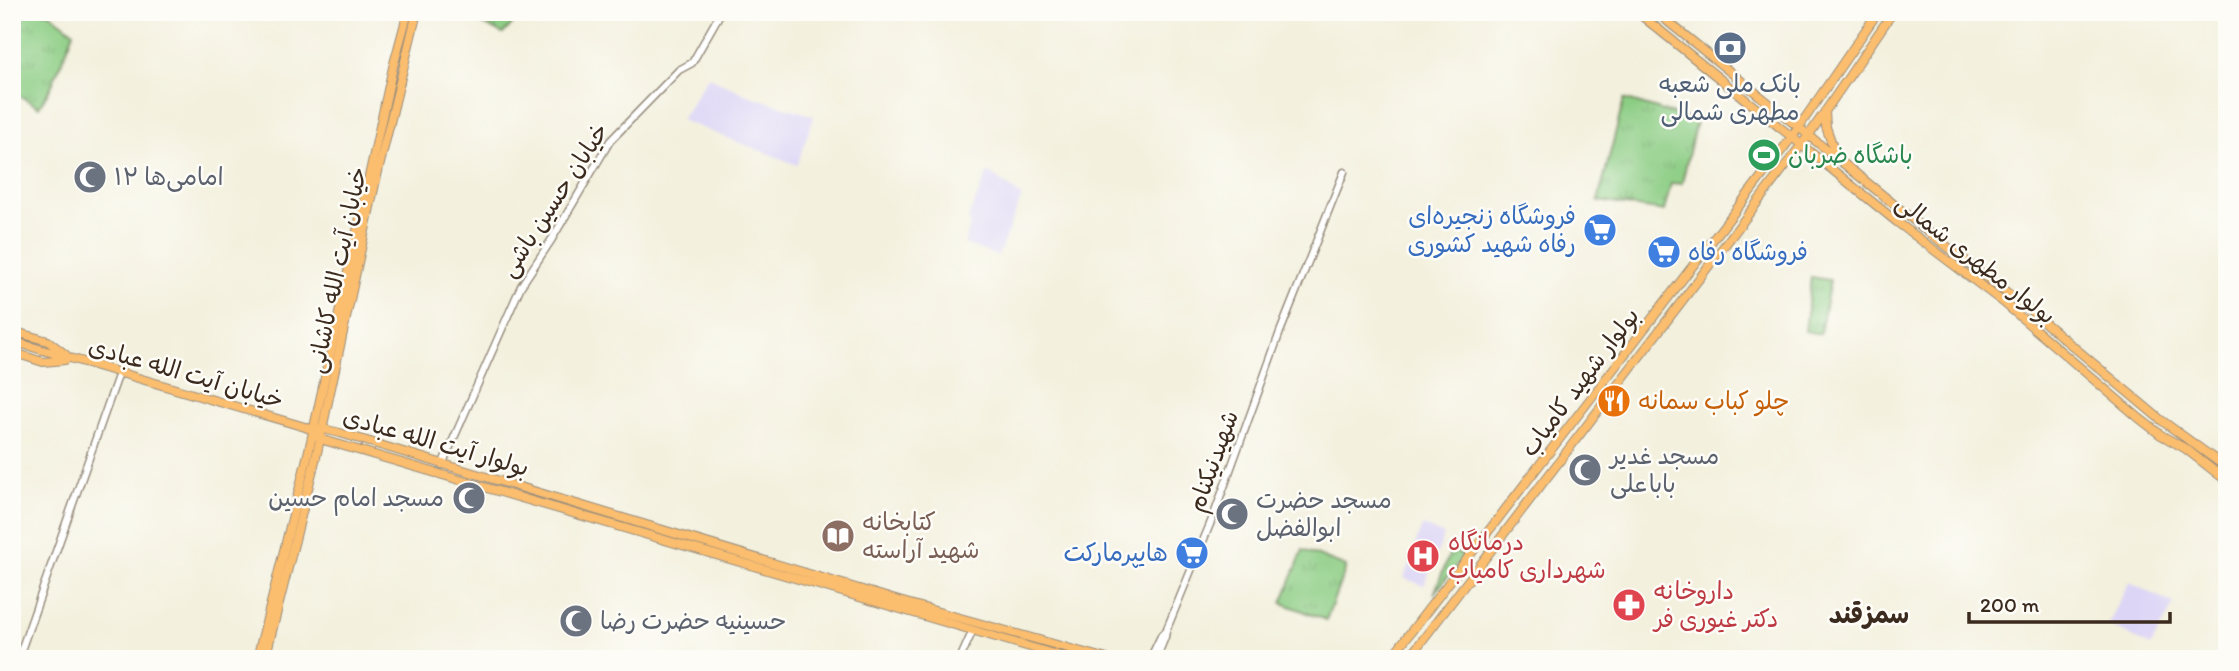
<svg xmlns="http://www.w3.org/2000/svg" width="2239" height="671" font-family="Itim,'Playpen Sans Arabic',sans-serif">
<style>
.built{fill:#ddd5f6}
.grass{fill:url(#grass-dots);stroke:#647c51;stroke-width:2}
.park{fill:url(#park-tufts);stroke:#647c51;stroke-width:2}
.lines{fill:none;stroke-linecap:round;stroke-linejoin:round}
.minor-casing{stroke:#978d7e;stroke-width:9}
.major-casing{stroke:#978d7e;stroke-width:10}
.minor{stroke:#fff;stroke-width:6}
.major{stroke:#fbbd6e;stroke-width:8}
.labels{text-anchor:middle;stroke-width:5;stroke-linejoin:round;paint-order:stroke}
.service-label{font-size:24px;fill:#4e5e75;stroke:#fdfcf7}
.leisure-label{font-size:24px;fill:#27864d;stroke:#fdfcf7;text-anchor:start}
.worship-label{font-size:24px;fill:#5b616d;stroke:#fdfcf7;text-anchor:start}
.street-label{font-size:24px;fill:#3b2a1e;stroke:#fdfcf7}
.shop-label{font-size:24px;fill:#366cbe;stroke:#fdfcf7;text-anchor:end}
.food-label{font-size:24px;fill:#c56008;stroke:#fdfcf7;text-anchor:start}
.education-label{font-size:24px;fill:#785e54;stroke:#fdfcf7;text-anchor:start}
.health-label{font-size:24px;fill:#be3a42;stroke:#fdfcf7;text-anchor:start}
.neighbourhood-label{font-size:26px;font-weight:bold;fill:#3b2a1e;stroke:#fdfcf7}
</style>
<defs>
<pattern id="grass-dots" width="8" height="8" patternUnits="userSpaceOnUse" patternTransform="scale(1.75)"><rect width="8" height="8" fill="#8ccd84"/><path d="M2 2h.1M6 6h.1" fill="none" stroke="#7ab072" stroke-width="1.8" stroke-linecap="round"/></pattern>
<pattern id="park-tufts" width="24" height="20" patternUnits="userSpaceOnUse" patternTransform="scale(1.75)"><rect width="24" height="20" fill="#8ccd84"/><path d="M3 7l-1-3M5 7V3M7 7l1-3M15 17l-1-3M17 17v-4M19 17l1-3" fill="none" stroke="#7ab072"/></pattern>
</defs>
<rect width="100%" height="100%" fill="#fdfcf7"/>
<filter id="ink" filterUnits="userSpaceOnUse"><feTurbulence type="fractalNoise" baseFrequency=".0143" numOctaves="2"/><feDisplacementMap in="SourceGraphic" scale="14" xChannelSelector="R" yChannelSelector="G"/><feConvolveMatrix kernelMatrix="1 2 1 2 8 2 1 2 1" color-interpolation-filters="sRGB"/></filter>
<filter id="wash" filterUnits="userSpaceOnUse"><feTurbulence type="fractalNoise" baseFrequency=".00686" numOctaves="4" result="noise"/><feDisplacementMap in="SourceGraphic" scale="28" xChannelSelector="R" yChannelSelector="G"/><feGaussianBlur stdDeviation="1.57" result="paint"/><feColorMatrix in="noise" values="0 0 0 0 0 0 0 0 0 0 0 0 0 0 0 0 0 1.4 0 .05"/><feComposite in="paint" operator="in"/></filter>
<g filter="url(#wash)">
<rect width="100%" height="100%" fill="#f3f0dd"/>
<!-- built -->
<path class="built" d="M708,76L747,95L814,116L797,165L681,120Z
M988,172L1022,196L998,256L964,244L970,225L968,218Z
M1422,525L1444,535L1424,586L1404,578Z
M2129,582L2174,604L2151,646L2108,625Z"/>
<!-- grass -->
<path class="grass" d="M1453,545L1457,553L1464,556L1434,594Z"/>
<!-- park -->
<path class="park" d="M12,12H48L74,32L52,85L39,107L18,95L17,86L12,81Z
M460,12H523L503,34Z
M1624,99L1696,121L1682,183L1671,184L1664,211L1598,201Z
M1811,277L1830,280L1820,334L1805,331Z
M1303,550L1346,567L1326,620L1282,603Z"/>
</g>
<g filter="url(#ink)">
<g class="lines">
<defs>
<path id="minor" d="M442,465L521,286L552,239L610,141L679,70L692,63L721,12
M18,659L119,373
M960,659L973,630
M1150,659L1162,634L1166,631L1215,512L1280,332L1344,172
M1156,659L1165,637L1166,631"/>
<path id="major" d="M1637,12L1897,222L2003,302L2139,418L2161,435L2186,449L2227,481
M1656,12L1927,231L2026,307L2161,420L2227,468
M1825,111L1826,127L1836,155
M12,331L48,341L66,355
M12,341L305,427L313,430L320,439L1071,659
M12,352L43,362L65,360
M313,430L323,429L340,433L899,601L1107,659
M257,659L309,450L393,67L408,12
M265,659L317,453L375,184L417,12
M1390,659L1792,137L1878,12
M1408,659L1809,135L1893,12"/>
</defs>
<!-- minor casing -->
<use href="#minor" class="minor-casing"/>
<!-- major casing -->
<use href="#major" class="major-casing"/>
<!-- minor -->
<use href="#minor" class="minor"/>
<!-- major -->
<use href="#major" class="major"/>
</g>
</g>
<!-- icons -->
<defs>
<symbol id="bank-disc" viewBox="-11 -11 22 22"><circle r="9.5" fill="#5c6f8a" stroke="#fdfcf7"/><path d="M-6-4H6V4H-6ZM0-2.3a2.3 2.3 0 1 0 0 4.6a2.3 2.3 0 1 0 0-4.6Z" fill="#fff"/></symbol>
<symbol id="stadium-disc" viewBox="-11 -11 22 22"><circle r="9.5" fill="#2e9e5b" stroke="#fdfcf7"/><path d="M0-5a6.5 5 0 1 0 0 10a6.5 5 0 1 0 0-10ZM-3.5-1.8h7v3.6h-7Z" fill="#fff"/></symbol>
<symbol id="mosque-disc" viewBox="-11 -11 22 22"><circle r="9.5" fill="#6b7280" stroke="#fdfcf7"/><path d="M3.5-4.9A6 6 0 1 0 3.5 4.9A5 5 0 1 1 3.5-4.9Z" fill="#fff"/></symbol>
<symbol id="supermarket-disc" viewBox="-11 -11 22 22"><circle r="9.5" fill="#3f7fe0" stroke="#fdfcf7"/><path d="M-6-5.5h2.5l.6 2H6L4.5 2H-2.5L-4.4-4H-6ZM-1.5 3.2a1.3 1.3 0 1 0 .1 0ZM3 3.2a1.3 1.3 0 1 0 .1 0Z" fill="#fff"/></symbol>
<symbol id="restaurant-disc" viewBox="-11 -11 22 22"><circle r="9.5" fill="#e8710a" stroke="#fdfcf7"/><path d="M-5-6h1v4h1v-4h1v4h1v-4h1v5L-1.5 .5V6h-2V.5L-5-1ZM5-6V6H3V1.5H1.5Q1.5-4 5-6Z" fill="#fff"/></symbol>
<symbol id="library-disc" viewBox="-11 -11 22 22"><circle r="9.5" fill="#8d6e63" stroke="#fdfcf7"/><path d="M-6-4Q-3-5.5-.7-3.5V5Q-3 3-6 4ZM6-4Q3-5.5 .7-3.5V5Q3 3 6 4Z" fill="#fff"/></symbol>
<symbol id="hospital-disc" viewBox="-11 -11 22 22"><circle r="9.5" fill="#e0444e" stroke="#fdfcf7"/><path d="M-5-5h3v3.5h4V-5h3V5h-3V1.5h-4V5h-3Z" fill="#fff"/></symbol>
<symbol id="pharmacy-disc" viewBox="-11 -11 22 22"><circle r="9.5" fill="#e0444e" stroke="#fdfcf7"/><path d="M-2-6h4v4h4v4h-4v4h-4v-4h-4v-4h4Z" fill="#fff"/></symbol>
</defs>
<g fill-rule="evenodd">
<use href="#bank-disc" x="1711" y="29" width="38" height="38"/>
<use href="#stadium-disc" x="1745" y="136" width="38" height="38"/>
<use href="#mosque-disc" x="71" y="158" width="38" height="38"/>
<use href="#supermarket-disc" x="1581" y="211" width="38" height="38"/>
<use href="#supermarket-disc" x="1645" y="233" width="38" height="38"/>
<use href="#restaurant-disc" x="1595" y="382" width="38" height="38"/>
<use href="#mosque-disc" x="1566" y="451" width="38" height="38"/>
<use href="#mosque-disc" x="450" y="479" width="38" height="38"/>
<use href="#mosque-disc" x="1213" y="495" width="38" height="38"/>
<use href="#library-disc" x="819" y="517" width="38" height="38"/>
<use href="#supermarket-disc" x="1173" y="534" width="38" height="38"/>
<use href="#hospital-disc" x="1404" y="537" width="38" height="38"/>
<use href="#pharmacy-disc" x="1610" y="586" width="38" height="38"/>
<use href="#mosque-disc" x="557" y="602" width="38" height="38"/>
</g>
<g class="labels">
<!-- service labels -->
<g class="service-label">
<text x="1730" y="92">بانک ملی شعبه<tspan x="1730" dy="28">مطهری شمالی</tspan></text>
</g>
<!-- leisure labels -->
<g class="leisure-label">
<text x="1788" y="163">باشگاه ضربان</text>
</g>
<!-- worship labels -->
<g class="worship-label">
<text x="114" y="185">۱۲ امامی‌ها</text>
<text x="1610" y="464">مسجد غدیر<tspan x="1610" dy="28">باباعلی</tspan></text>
<text x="444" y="506" text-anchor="end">مسجد امام حسین</text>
<text x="1256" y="508">مسجد حضرت<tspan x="1256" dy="28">ابوالفضل</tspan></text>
<text x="600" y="629">حسینیه حضرت رضا</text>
</g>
<!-- street labels -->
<g class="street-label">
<text transform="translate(554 200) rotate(-57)" y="8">خیابان حسین باشی</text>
<text transform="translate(1976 259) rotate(38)" y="8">بولوار مطهری شمالی</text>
<text transform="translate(337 270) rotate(-78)" y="8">خیابان آیت الله کاشانی</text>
<text transform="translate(186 373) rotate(16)" y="8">خیابان آیت الله عبادی</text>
<text transform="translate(1580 382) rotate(-53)" y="8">بولوار شهید کامیاب</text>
<text transform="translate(436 442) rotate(16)" y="8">بولوار آیت الله عبادی</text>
<text transform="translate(1213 461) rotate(-70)" y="8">شهیدنیکنام</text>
</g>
<!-- shop labels -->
<g class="shop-label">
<text x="1576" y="224">فروشگاه زنجیره‌ای<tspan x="1576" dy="28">رفاه شهید کشوری</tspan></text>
<text x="1688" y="260" text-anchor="start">فروشگاه رفاه</text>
<text x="1168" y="561">هایپرمارکت</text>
</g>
<!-- food labels -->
<g class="food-label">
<text x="1638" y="409">چلو کباب سمانه</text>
</g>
<!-- education labels -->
<g class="education-label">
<text x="862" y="530">کتابخانه<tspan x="862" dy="28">شهید آراسته</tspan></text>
</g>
<!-- health labels -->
<g class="health-label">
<text x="1448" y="550">درمانگاه<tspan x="1448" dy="28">شهرداری کامیاب</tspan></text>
<text x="1654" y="599">داروخانه<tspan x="1654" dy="28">دکتر غیوری فر</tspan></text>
</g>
<!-- neighbourhood labels -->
<g class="neighbourhood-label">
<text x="1869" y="623">سمزقند</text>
</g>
</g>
<!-- margin -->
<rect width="2239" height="671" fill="none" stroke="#fdfcf7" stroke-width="42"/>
<!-- scale -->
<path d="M1969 612v10h201v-10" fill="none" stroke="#3b2a1e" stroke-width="3.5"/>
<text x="1980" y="612" font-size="21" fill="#3b2a1e" stroke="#fdfcf7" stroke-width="5" paint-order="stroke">200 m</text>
</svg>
